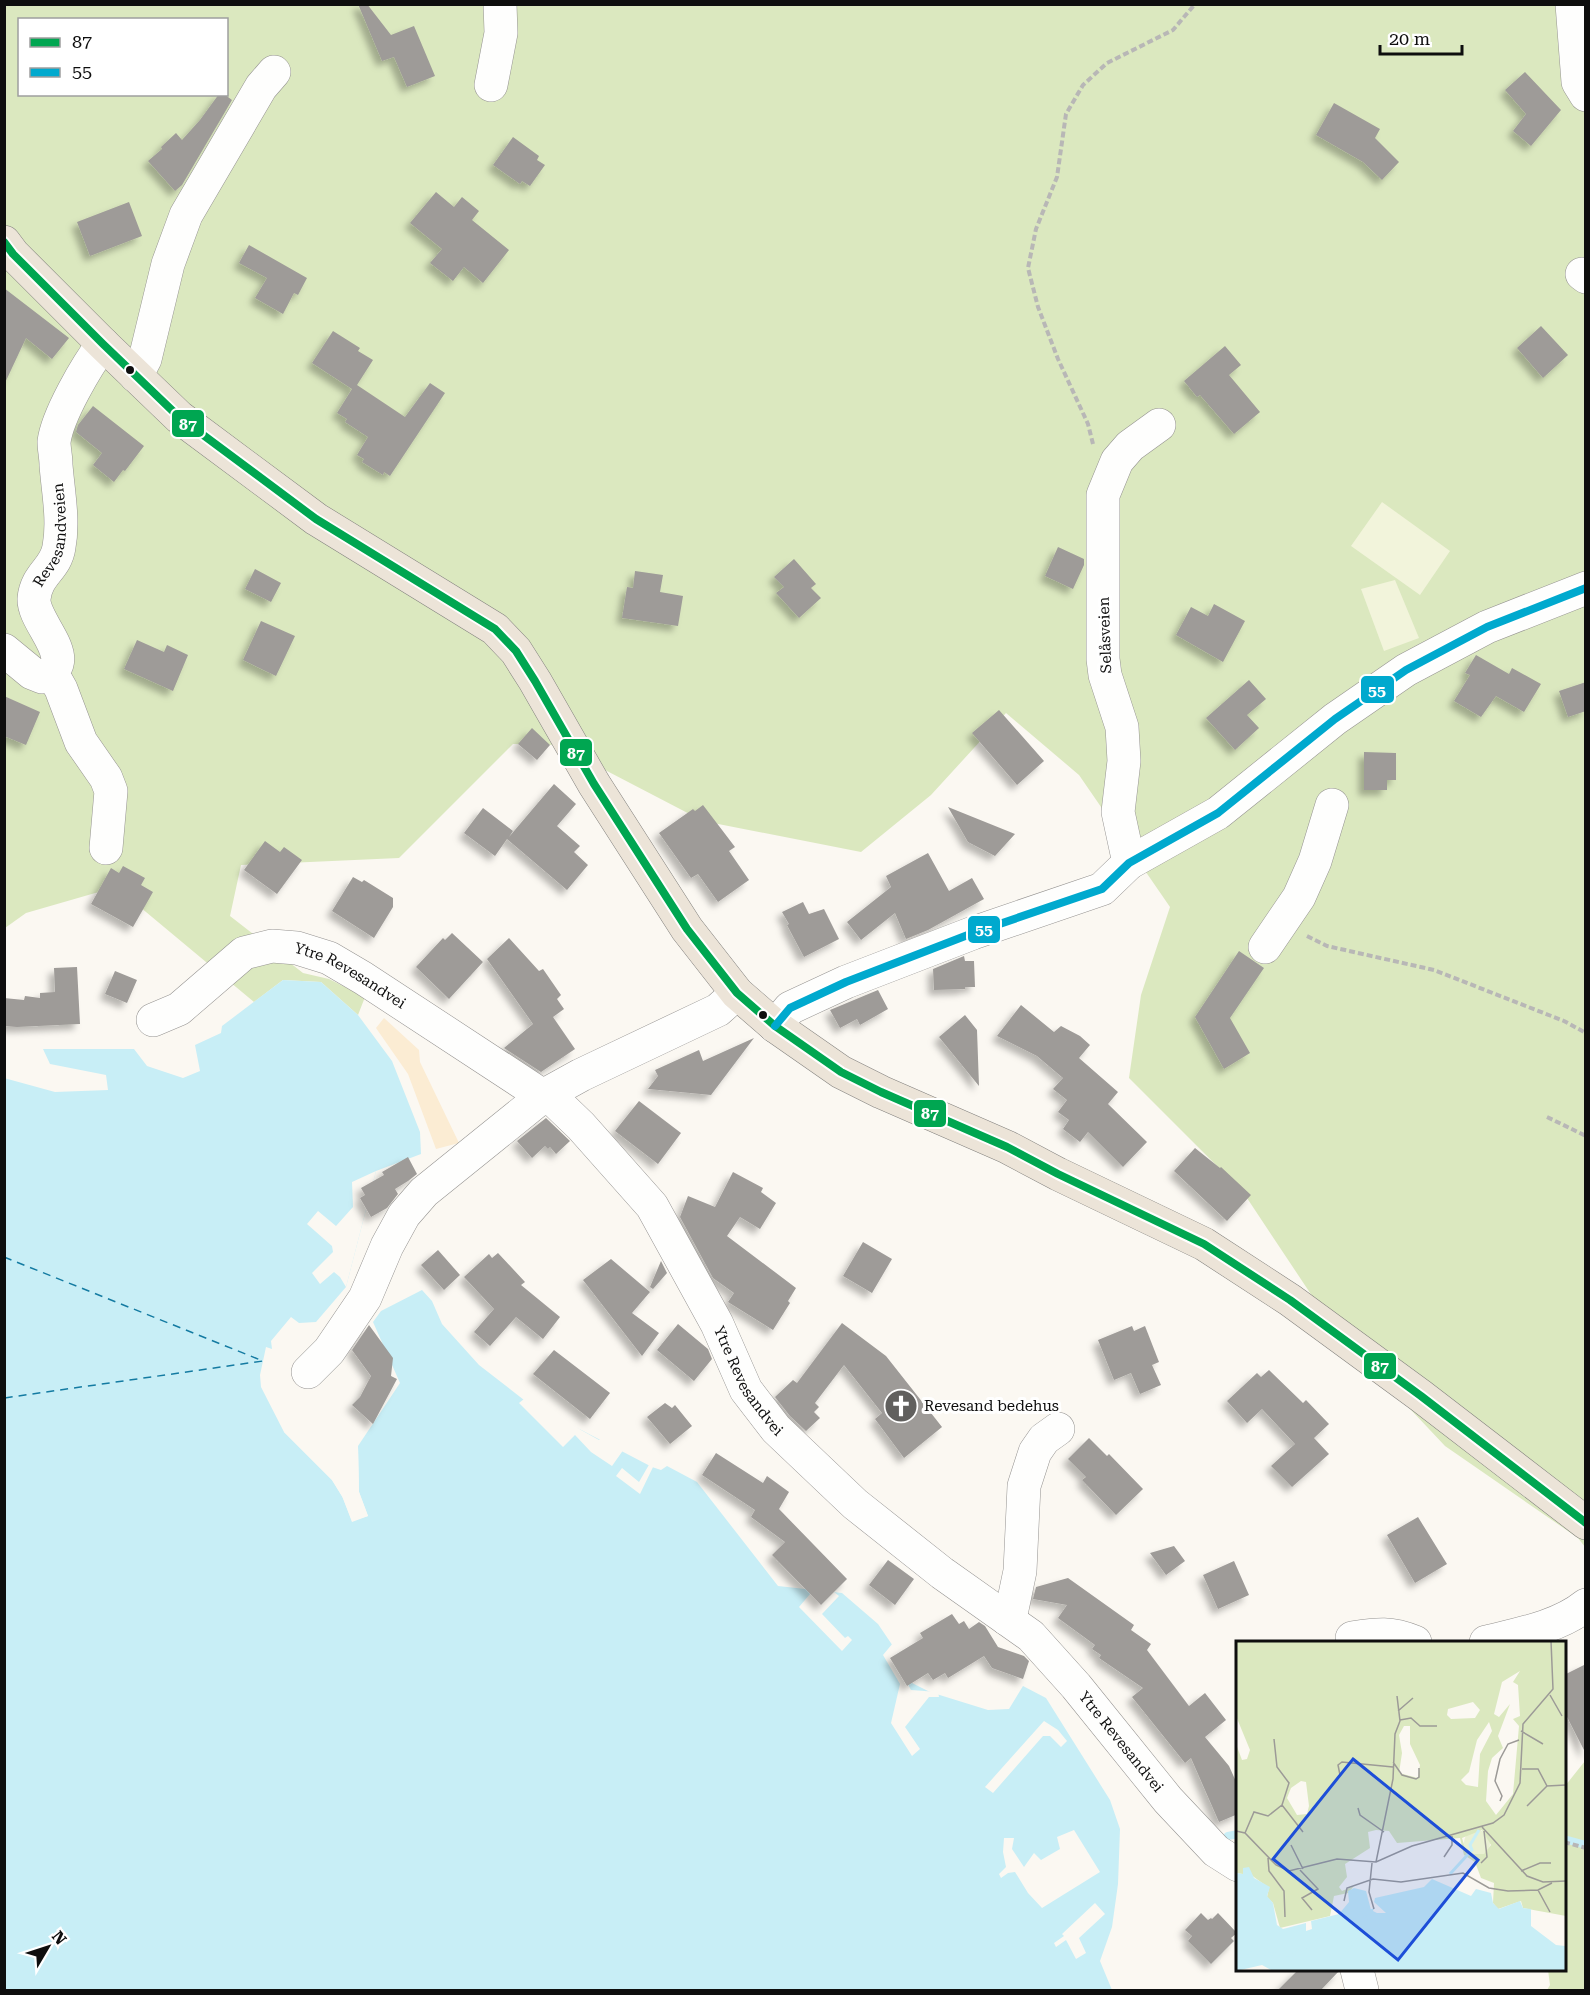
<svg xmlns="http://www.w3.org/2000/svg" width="1590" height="1995" font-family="'Roboto Serif',serif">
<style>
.forest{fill:#dbe8bf;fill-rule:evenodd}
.sand{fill:#fbecd3}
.pitch{fill:#f2f4db}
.water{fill:#c8eef6}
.pier{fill:#fbf8f2}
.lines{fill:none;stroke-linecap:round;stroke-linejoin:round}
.stream{stroke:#c8eef6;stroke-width:8}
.ferry{stroke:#147ba2;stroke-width:1.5;stroke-dasharray:8 6;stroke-linecap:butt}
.building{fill:#9e9b98;filter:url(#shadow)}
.minor-casing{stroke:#959391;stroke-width:34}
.major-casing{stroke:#82817e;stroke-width:34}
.path{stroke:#b8b7b6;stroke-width:4;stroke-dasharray:6 3;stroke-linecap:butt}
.minor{stroke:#fefefd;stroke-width:33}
.major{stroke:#ece4d8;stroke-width:33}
.bus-1-casing{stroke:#fff;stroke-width:12}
.bus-2-casing{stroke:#fff;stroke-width:12}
.bus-1{stroke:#00a651;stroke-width:8}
.bus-2{stroke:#00a9ce;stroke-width:8}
.bus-dot{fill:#0e0e0e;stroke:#fff;stroke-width:2}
.labels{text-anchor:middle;stroke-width:6;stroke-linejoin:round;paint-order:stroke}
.street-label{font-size:15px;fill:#0e0e0e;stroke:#fff}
.poi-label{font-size:15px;fill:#0e0e0e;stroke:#fff;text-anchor:start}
.inset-river{fill:none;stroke:#c8eef6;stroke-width:3}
.inset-road{fill:none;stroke:#9c9a97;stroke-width:1.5}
.view{fill:#1d4ed8;fill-opacity:0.15;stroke:#1d4ed8;stroke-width:3}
.inset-edge{fill:none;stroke:#0e0e0e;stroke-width:3}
.line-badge{stroke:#fff;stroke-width:2}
.badge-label{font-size:16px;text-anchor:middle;font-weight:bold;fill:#fff}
</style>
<defs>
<filter id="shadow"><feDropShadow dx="-5.5" dy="5.5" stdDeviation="3" flood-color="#0004"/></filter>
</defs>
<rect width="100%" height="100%" fill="#fbf8f2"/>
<!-- forest -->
<path class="forest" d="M5,5H1585V1547L1578,1538L1445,1446L1332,1326L1243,1192L1129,1078L1141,995L1170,907L1079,775L1006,713L931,795L861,852L703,821L557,745L513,744L399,858L241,865L230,916L303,973L329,979L365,997L358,1015L321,982L283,980L254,1002L116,887L26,913L5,928ZM20,20H226V94H20Z
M1585,1761V1990H1547L1550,1985L1548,1970H1564L1565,1786Z"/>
<!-- sand -->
<path class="sand" d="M384,1018L419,1050L420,1062L459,1143L436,1149L408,1074L376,1028Z"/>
<!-- pitch -->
<path class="pitch" d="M1382,502L1450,551L1420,595L1351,546Z
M1395,580L1419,638L1384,651L1361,589Z"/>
<!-- water -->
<path class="water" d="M283,980L321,982L358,1015L392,1061L420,1132L421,1154L376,1171L346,1287L316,1322L299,1323L291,1317L271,1341L272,1349L266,1347L260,1375L261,1387L284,1432L332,1480L342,1496L352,1521L368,1516L359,1492L358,1446L400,1383L373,1322L381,1311L422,1290L432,1301L442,1324L479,1365L524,1400L652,1467L661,1470L667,1466L697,1482L778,1586L842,1593L878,1624L897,1652L904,1679L930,1692L988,1710L1009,1709L1023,1686L1046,1698L1110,1800L1120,1829L1118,1884L1112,1927L1100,1961L1112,1990H5L4,1078L55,1092L108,1090L106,1075L50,1064L43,1049H134L147,1066L183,1078L200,1071L195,1045L221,1033L222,1026Z"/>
<!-- pier -->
<path class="pier" d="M376,1171L346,1287L340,1277L334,1272L320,1284L312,1273L333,1252L332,1246L307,1224L318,1211L336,1226L353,1207L352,1182Z
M521,1394L565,1418L581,1430L599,1440L602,1438L624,1449L612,1466L591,1452L575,1435L563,1447L519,1403L524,1399Z
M287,1430L335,1478L345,1495L354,1518L364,1514L356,1493L355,1446H358L359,1492L368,1516L352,1522L343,1498L332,1480L284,1432Z
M650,1463L654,1465L640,1494L616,1476L622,1468L639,1482Z
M816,1587L829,1588L839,1596L822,1614L845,1638L848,1636L852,1640L842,1651L799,1607Z
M893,1643L899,1650L895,1660L911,1690L938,1692L939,1697H929L905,1727L920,1749L912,1756L891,1723L900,1684L883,1655Z
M1044,1721L1058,1730L1067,1741L1061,1747L1050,1736H1043L993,1793L985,1787Z
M1074,1830L1100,1872L1042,1908L1028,1893L1015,1872L1008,1873L1001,1878L999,1874L1006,1867L1003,1852L1004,1838H1014L1012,1849L1024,1867L1034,1853L1041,1860L1060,1849L1057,1837Z
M1095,1903L1105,1914L1079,1938L1086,1953L1076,1959L1066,1940L1056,1947L1054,1943L1064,1936L1062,1934Z"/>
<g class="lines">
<!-- stream -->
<path class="stream" d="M1228,1836L1238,1834
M1564,1839L1586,1845"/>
<!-- ferry -->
<path class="ferry" d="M4,1257L263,1361L4,1398"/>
</g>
<!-- building -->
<path class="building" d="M358,4H367L391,35L414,26L435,76L407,87L394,57L382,61Z
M1525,72L1561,110L1531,146L1513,131L1526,114L1505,90Z
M219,94H224L232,100L182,185L175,191L148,161L162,149L161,147L176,133L182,140L200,120Z
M1334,103L1380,129L1375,138L1399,162L1382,180L1363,162L1316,135Z
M513,137L539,156L537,160L545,165L530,186L522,181L520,184L493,165Z
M436,192L454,207L462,197L479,211L472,220L509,250L483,283L464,267L453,281L430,263L442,249L410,223Z
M129,202L142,236L90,256L77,222Z
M249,245L307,278L298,295L294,293L283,314L255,298L267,278L239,263Z
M4,288L69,338L52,359L26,338L4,385Z
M1541,326L1568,355L1543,378L1517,348Z
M333,331L360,348L358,351L373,360L357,385L405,417L430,383L445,393L390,476L384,472L383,475L362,462L364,459L357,455L368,437L345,422L347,419L337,413L352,389L312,363Z
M1225,346L1241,365L1229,375L1260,412L1234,434L1200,395L1197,397L1184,381Z
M93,406L144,446L125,471L123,470L114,482L93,465L102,453L76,432L78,425Z
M1058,547L1084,559V565L1073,589L1045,576Z
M794,559L816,584L811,588L821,598L799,618L776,593L784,587L774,577Z
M255,569L281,583L271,602L245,589Z
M635,571L663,575L660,592L683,596L678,626L622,618L627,587L633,588Z
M1214,604L1245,621L1223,662L1176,635L1191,607L1208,616Z
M261,621L295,636L276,676L243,660Z
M137,640L164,652L167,645L188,655L173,691L124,669Z
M1476,655L1509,674L1512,668L1541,684L1524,712L1496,696L1481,717L1454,701L1470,675L1465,673Z
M1249,680L1266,699L1247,715L1259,728L1235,750L1206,718Z
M1586,682V711L1568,717L1559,691Z
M4,696L40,712L26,745L4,736Z
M999,710L1044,761L1017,785L972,733Z
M532,728L550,745L537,760L518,744Z
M1364,752L1396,753V780H1387V790H1364Z
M554,784L576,804L557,826L580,846L574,852L588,865L567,890L507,839L495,856L464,833L483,808L513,831L509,837Z
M703,805L735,847L729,851L749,880L718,902L698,874L691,878L659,833L693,809L695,811Z
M948,807L1015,834L995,856L968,842Z
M265,841L280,852L284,847L302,860L277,894L244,870Z
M928,853L949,891L972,878L984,899L928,930L906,939L895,913L861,940L847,922L891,887L886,876Z
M123,866L145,878L141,885L153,892L133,927L91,904L111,868L119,873Z
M353,877L362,882L364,880L393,898V907L374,938L332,911Z
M803,902L809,914L824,909L839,939L804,957L787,925L789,924L782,912Z
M452,933L483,962L449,999L416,967L443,938L445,940Z
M509,938L539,971L543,969L561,995L557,999L564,1009L553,1017L575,1049L541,1072L504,1048L533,1024L487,959Z
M1239,951L1264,968L1230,1018L1250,1053L1224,1069L1195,1017Z
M964,956L965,961H974L975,987H965V989L934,990L933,969Z
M77,967L80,1024L17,1027L4,1026V998L24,1000L25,996L40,998V993L55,992L54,968Z
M115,971L137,980L127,1003L105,994Z
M878,990L888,1009L860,1025L857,1019L840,1028L830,1010Z
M1021,1005L1054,1032L1061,1026L1080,1036L1090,1045L1079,1058L1118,1092L1108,1104L1147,1142L1123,1167L1088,1132L1080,1142L1063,1129L1069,1120L1058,1112L1067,1100L1053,1089L1063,1078L1037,1056L997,1036Z
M965,1015L977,1030L979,1086L939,1037Z
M754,1038L711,1095L648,1089L658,1076L655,1070L699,1050L703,1061Z
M639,1101L681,1133L658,1164L615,1131Z
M546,1118L570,1141L556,1154L550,1147L548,1149L545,1146L532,1158L517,1141Z
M1195,1148L1220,1168L1221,1167L1251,1195L1227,1221L1174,1171Z
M408,1157L417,1174L408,1181L395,1189L398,1194L387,1208L371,1217L360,1198L365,1195L361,1188L384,1175L382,1172Z
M733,1172L763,1188L761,1192L776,1203L760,1229L740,1217L727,1236L796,1288L788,1301L790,1303L773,1330L728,1302L734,1293L713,1278L680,1217L688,1196L715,1207Z
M863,1242L892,1259L872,1293L843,1276Z
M438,1250L460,1275L444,1290L421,1265Z
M498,1253L525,1282L521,1285L560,1317L543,1339L516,1317L490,1346L474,1332L494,1309L464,1277L489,1254L492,1258Z
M611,1259L650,1292L632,1313L659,1333L642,1356L583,1280Z
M661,1261L667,1273L653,1289L650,1287Z
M842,1323L886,1356L942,1427L904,1458L875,1419L882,1413L844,1365L815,1403L819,1407L814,1412L820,1418L806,1431L790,1416L775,1397L793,1380L797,1383Z
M678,1324L708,1349L712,1359L694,1381L657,1350Z
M369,1325L393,1358L391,1376L397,1379L373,1424L352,1405L360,1397L371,1376L352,1350Z
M1132,1326L1134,1331L1145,1326L1159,1362L1152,1365L1161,1385L1140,1394L1131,1373L1114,1380L1098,1340Z
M554,1350L610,1393L590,1419L533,1374Z
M1269,1370L1303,1403L1306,1400L1329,1424L1314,1438L1329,1454L1292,1487L1271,1466L1295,1444L1262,1409L1247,1423L1227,1401L1257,1373L1261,1377Z
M665,1403L672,1408L675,1405L692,1426L670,1444L647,1417Z
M1089,1438L1107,1456L1109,1454L1143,1489L1116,1515L1082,1480L1086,1477L1068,1459Z
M716,1453L763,1483L767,1476L789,1492L779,1509L847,1579L821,1605L772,1555L785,1542L751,1517L755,1510L702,1475Z
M1418,1517L1447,1564L1415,1583L1387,1535Z
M1174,1546L1185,1561L1166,1575L1150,1553Z
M888,1560L914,1579L895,1605L869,1585Z
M1234,1561L1249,1595L1218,1609L1203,1575Z
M1068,1578L1134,1625L1131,1630L1151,1644L1147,1650L1189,1706L1205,1693L1226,1720L1205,1737L1229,1766L1238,1786V1814L1219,1822L1191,1758L1185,1763L1132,1697L1143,1688L1099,1658L1101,1655L1092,1649L1095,1645L1058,1618L1067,1605L1033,1599L1036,1587Z
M952,1614L959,1624L964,1621L969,1629L979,1622L985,1626L998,1647L1024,1656L1029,1661L1023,1679L992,1668L984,1656L948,1678L945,1673L933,1680L928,1673L907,1686L890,1658L923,1638L920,1633Z
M1586,1664V1754L1564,1711V1675Z
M1201,1913L1208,1920L1211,1918L1212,1919L1218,1913L1237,1933L1231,1938L1234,1941L1211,1964L1188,1941L1192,1936L1185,1930Z
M1298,1970H1339V1971L1321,1990H1278Z"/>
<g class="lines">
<defs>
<g id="minor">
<path d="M1572,4L1578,82L1586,95"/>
<path d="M491,85L501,33L500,4"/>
<path d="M1582,274L1586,277"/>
<path d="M136,376L145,359L168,264L186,215L261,87L274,72"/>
<path id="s1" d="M4,650L32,673L42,677C82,662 33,624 34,599C36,574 56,569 59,547C64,520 58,491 56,465C56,457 54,449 54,442C57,416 87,365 103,344"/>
<path d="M52,673L61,689L81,742L106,778L111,791L106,848"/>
<path d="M1129,863L1118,812L1124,761L1122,727L1105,675L1103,659V495L1117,461L1130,446L1159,425"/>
<path d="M1265,947L1299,897L1315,861L1332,805"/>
<path id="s2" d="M153,1020L179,1009L244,953L272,946L297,948L329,958L363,978L543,1096L556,1102L581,1126L652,1206L717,1324L746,1390L776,1429L855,1504L942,1573L1031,1636L1076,1686L1168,1800L1216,1851L1238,1865"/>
<path d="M775,1026L790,1008L846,982L973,933L1102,889L1129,863L1218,813L1335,719L1406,670L1487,627L1586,588"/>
<path d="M308,1372L329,1351L365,1298L387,1246L404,1215L424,1192L543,1096L581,1075L718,1010L737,993"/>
<path d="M1007,1619L1011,1614L1020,1571L1024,1486L1035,1452L1044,1439L1058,1429"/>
<path d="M1352,1638C1378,1634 1390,1632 1415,1642"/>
<path d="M1486,1642C1519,1634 1559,1627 1586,1605"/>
<path d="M1357,1970L1362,1990"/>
</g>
<path id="major" d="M4,242L13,254L103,344L179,417L316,519L495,629L516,651L535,681L594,784L687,929L737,993L775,1026L841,1072L881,1092L1007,1147L1058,1174L1204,1244L1290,1300L1421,1396L1586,1523"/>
</defs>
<!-- minor casing -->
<use href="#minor" class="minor-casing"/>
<!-- major casing -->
<use href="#major" class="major-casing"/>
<!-- path -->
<path class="path" d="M1093,444L1088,424L1058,359L1038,307L1028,268L1036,229L1057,177L1066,114L1083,85L1107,63L1173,30L1195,4
M1307,936L1327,946L1434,970L1564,1021L1586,1033
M1547,1117L1586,1136
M1564,1842L1586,1848"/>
<!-- minor -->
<use href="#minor" class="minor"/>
<!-- major -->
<use href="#major" class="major"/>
<defs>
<path id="bus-1" d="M4,242L13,254L103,344L179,417L316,519L495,629L516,651L535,681L594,784L687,929L737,993L775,1026L841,1072L881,1092L1007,1147L1058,1174L1204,1244L1290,1300L1421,1396L1586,1523"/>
<path id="bus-2" d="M775,1026L790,1008L846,982L973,933L1102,889L1129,863L1218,813L1335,719L1406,670L1487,627L1586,588"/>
</defs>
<!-- bus-1 casing -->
<use href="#bus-1" class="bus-1-casing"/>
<!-- bus-2 casing -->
<use href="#bus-2" class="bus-2-casing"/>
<!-- bus-1 -->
<use href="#bus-1" class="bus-1"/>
<!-- bus-2 -->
<use href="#bus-2" class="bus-2"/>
</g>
<!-- icons -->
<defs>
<symbol id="church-disc" viewBox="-11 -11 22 22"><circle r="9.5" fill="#61605e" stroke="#fff"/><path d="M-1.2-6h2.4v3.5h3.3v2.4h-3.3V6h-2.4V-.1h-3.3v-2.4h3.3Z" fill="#fff"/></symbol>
</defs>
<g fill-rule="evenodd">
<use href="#church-disc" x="882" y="1387" width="38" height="38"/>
</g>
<!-- markers -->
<g class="bus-dot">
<circle cx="130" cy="370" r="5"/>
<circle cx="763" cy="1015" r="5"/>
</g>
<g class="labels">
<!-- street labels -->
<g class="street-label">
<text dy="5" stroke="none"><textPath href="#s1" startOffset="206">Revesandveien</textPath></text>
<text transform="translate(1105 635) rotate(-92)" y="5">Selåsveien</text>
<text dy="5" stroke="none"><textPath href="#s2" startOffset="228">Ytre Revesandvei</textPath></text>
<text dy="5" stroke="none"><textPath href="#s2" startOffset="812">Ytre Revesandvei</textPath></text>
<text dy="5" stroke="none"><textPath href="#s2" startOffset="1336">Ytre Revesandvei</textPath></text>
</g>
<!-- poi labels -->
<g class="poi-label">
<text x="924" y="1411">Revesand bedehus</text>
</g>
</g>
<!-- overview -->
<g transform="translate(1236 1641)">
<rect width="330" height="330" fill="#fbf8f2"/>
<path d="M228 202a13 13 0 1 1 26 0a13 13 0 1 1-26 0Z" fill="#e9f0d2"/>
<path d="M1,0H330V275L287,267L285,260L262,268L257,262L258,242L245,237L239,221L228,214L224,197L161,202L153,190L140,189L132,191L134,207L109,223L111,236L103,246L106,250L118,245L112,252L98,255L94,275L44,287L37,262L31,256L33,247L7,228V233L0,232V103L6,119L11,118L14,109L0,75ZM284,30L277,41L282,44L284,75L277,78L283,85L277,153L260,174L250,160L252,130L256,117L267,107L262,95L274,63L263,76L258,73L266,41ZM237,61L244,69L239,77L215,78L211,74L212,68ZM253,81L256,90L244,113L242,146L230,144L225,139L233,131L241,99ZM168,85H174V103L184,124L182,137L163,132L166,112L163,94ZM65,140L70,141L73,165L71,173L61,174L51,157L55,147ZM246,189L255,204L248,213H238L229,207L226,197Z" fill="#dbe8bf" fill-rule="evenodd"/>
<path d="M13,226L18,237L34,246L31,255L37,262L41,284L47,288L70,282V290L76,288L75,280L103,273L113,261L112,250L118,247L130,250L135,269L141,272H150L138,261L139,257L188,246L196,238L235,255L240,248L255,252L257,262L263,268L284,260L287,267L295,268V285L320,304L329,305L330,298V330H37L26,324L0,330V232L7,233V227Z" fill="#c8eef6"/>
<path class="inset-river" d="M214,233L236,209L234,204L243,189M0,311L56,314L135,270L99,330"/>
<path class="inset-road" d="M314,54L326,75M162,70L177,57M164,79L175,77L184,85H201M285,90L307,103M38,98L41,126L53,142L46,164M157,121L166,134L180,138L183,136V127M286,128H302L311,145L330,144M104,134L102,124L106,121L157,126M264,160L266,155L259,140L264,118L272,103L283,99M291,165L311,145M122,167L124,174L148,191M246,186L291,235L307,241L330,240M0,190L9,192L40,224L53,230L101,218L140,221L176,205L257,182L268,174L284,142L287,83L317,48L315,0M9,192L18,171L32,175L46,164L67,191M55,204L67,228M208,216L216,204V195M32,217L33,230L48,250L49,276M140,221L157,138L159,93L164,80L161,55M136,222L133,251L138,268M245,222L251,216L248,190M64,229L82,248L66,257L76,269M285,230L304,222H315M302,249L314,271M108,260L111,247L137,238L165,241L227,232L253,247L272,250L302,249L316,242"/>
<path class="view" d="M117,118L242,219L162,319L37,218Z"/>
<rect width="330" height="330" class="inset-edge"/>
</g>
<g class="line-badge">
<rect x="171" y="409" width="34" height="29" rx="6" fill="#00a651"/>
<rect x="1360" y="675" width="35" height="29" rx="6" fill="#00a9ce"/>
<rect x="559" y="738" width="34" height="29" rx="6" fill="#00a651"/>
<rect x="967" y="915" width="34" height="29" rx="6" fill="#00a9ce"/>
<rect x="913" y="1099" width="34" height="29" rx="6" fill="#00a651"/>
<rect x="1363" y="1352" width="34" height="28" rx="6" fill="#00a651"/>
</g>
<g class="badge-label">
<text x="188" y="430">87</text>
<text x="1377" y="696">55</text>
<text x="576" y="759">87</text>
<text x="984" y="935">55</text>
<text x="930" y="1119">87</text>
<text x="1380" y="1372">87</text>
</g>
<!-- border -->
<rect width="1590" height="1995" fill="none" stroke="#0e0e0e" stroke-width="12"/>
<!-- legend -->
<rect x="18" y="18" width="210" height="78" fill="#ffffff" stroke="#9f9f9f" stroke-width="1.5"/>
<rect x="30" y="38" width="30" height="9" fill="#00a651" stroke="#9f9f9f" stroke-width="1.5"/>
<text x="72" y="48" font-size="18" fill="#0e0e0e">87</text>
<rect x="30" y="68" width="30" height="9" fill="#00a9ce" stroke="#9f9f9f" stroke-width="1.5"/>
<text x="72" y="78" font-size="18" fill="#0e0e0e">55</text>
<!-- north arrow -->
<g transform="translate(48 1947) rotate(51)" stroke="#ffffff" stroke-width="4.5" paint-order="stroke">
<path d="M0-4.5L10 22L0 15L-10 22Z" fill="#0e0e0e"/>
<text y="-9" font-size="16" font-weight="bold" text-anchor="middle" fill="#0e0e0e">N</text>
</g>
<!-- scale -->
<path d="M1380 45v9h82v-9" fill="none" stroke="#0e0e0e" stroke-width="3"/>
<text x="1389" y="45" font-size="18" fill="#0e0e0e" stroke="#ffffff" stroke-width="4.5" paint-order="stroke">20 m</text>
</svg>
